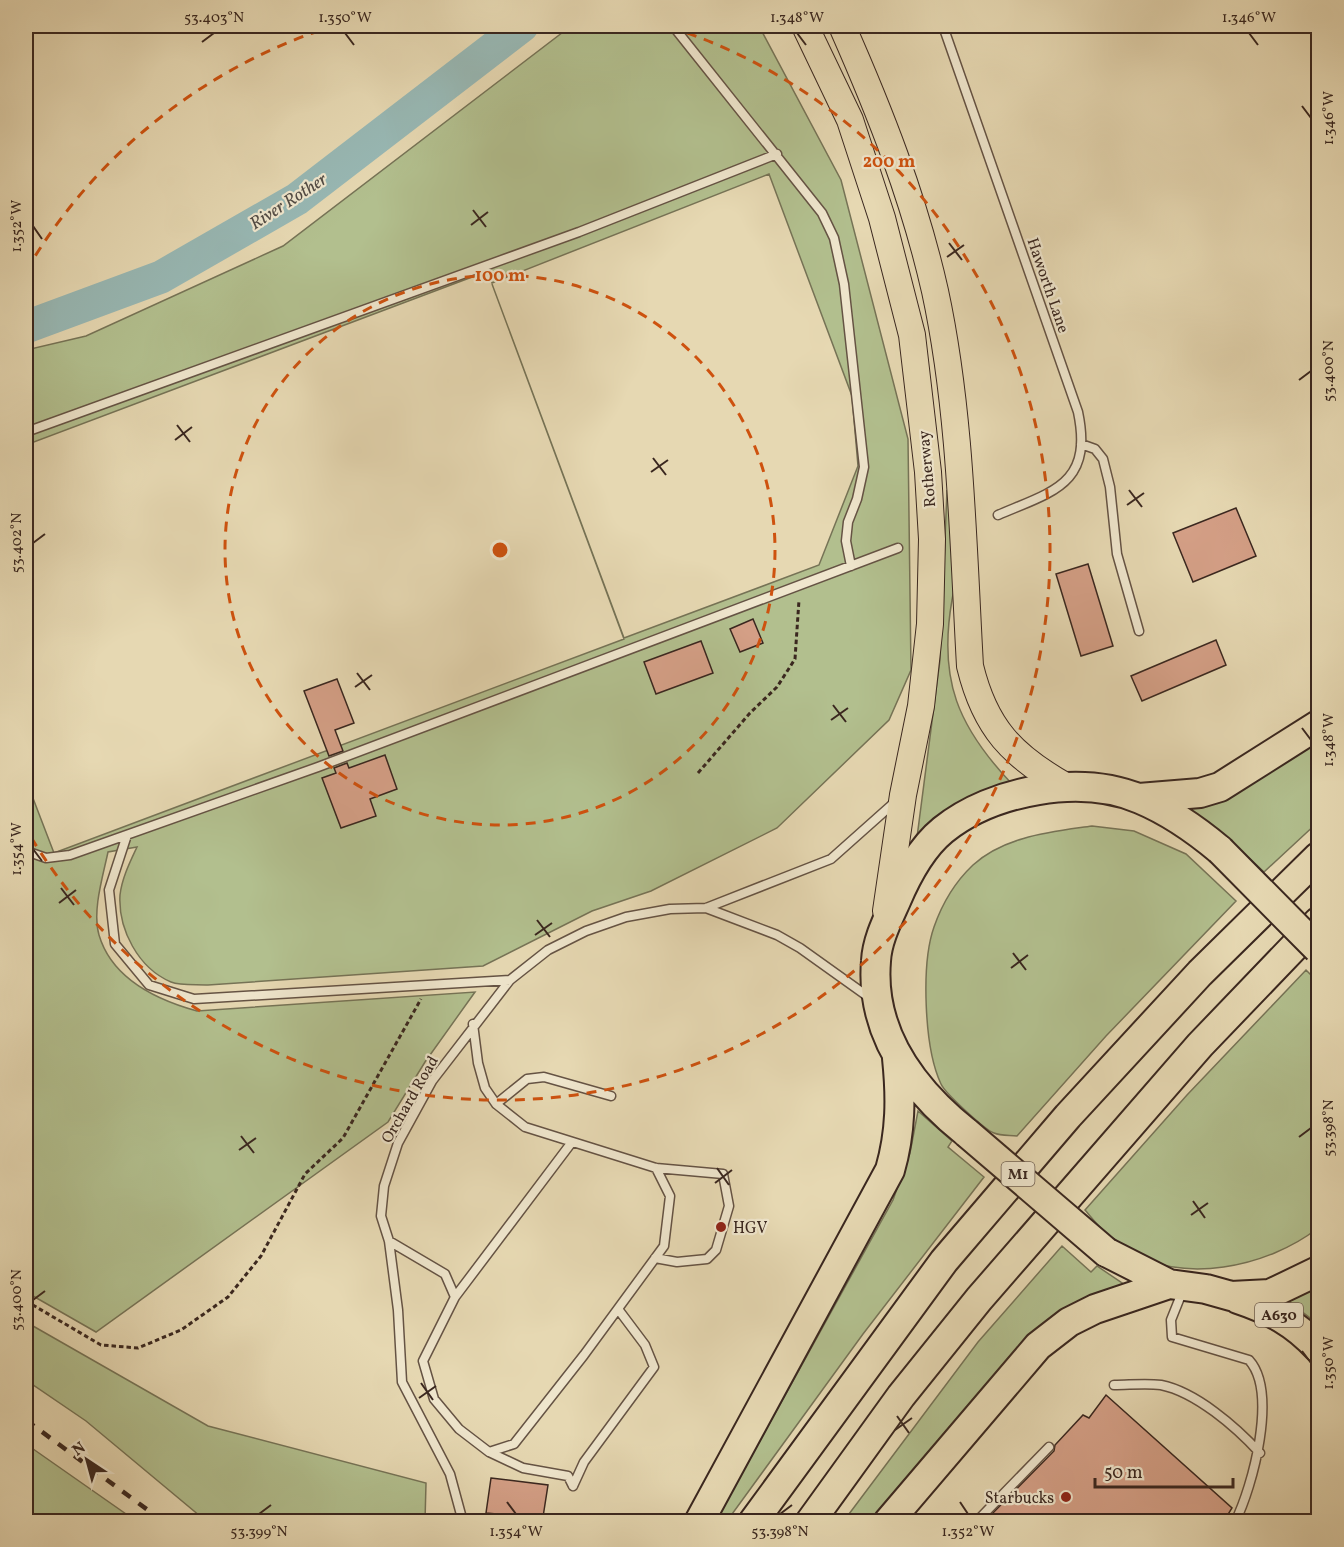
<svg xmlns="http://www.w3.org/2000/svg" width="1344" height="1547" font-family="Vollkorn,serif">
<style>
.green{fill:#b2bf8e;stroke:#767356;stroke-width:1.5}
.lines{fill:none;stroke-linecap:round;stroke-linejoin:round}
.river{stroke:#98b8b4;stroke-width:33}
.building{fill:#d49f86;stroke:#3a271f;stroke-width:1.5}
.lane-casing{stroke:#655344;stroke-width:11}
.primary-casing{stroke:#3a271f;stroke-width:28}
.highway-casing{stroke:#3a271f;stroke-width:32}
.path{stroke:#3a271f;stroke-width:3;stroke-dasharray:4.5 3;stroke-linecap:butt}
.lane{stroke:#efe6cd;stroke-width:8}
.primary{stroke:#e6d8b2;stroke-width:26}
.highway{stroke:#e6d8b2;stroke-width:28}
.rail{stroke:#3a271f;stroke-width:4.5;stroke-dasharray:10 10;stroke-linecap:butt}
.highway-bridge-casing{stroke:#3a271f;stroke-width:32;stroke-linecap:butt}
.highway-bridge{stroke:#e6d8b2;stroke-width:28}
.ticks{fill:none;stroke:#3a271f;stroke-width:2}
.ring{fill:none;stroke:#ce520f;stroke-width:3;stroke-dasharray:10 8}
.poi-dot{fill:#8f2418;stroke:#efe6cd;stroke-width:2}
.labels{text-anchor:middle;stroke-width:4.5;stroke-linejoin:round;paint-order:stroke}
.shield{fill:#efe6cd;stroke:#706053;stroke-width:1.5}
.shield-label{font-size:15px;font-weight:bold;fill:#3a271f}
.street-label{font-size:16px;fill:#3a271f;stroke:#efe6cd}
.poi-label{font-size:16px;fill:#3a271f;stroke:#efe6cd;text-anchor:start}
.water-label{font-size:18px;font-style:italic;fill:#524b44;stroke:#efe6cd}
.centre{fill:#ce520f;stroke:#efe6cd;stroke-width:3}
.ring-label{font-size:18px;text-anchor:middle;font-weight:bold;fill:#ce520f;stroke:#efe6cd;stroke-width:4.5;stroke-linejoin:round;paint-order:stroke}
.neatline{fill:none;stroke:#3a271f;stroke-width:2}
.ticks-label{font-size:15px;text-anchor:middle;fill:#3a271f}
</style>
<rect width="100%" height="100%" fill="#e6d8b2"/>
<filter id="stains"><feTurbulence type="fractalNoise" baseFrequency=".00333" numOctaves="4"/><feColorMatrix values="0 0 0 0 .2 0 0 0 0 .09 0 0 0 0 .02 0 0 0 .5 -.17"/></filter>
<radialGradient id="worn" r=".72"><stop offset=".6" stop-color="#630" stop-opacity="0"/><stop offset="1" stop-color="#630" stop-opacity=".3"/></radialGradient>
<!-- green -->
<path class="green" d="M571,26H759L841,180L908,439L911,670L889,720L777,828L651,891L592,911L483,966L208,985C198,984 181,986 171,982C138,968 118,929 120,895C122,878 130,862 137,847L108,852C103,876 92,911 99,935C112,979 157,1000 197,1011L475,992L425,1062L388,1122L96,1332L26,1292V780L54,853L624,639L492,284L624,638L819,565L858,466L852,396L769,174L492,283L488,271L26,445V350L86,336L283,246Z
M947,490C950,514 959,555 957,578C956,585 953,593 952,600C938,680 958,727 1012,784L916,845L940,660Z
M1318,735V822L1264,872L1232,842L1177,806Z
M1092,826L1134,831L1186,854L1236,901L1106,1036L1017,1136C1010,1135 1001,1136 994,1133C985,1130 945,1093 941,1084C924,1048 921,964 934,927C942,904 955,882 973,865C1005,836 1051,832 1092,826Z
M1306,970L1318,982V1228C1268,1267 1181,1286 1124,1249C1109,1239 1097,1224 1085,1210L1187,1095Z
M918,1111L952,1141L948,1147L984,1177L863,1334L727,1521L715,1522L893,1200L910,1153Z
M1062,1246L1091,1272L1097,1266L1128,1287L1015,1354L871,1521L843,1522L978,1342Z
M1318,1281V1324L1283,1297Z
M26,1322L208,1426L426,1483L425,1521H206L86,1421L26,1380Z
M26,1444L136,1521L33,1522L26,1517Z"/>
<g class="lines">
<!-- river -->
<path class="river" d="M26,327L161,277L297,199L522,26"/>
</g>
<!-- building -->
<path class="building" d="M1236,508L1256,556L1193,582L1173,533Z
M1088,564L1113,646L1081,656L1056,574Z
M753,619L763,643L740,652L730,629Z
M1216,640L1226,665L1142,701L1131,676Z
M701,641L713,673L656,694L644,662Z
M337,679L354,723L335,730L343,751L329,756L304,691Z
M385,755L397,789L370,799L376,816L341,828L322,778L336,773L334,768L347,763L349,768Z
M1106,1395L1232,1508L1224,1521H985L1054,1451L1055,1445L1083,1415L1089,1418Z
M491,1478L548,1485L543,1517L529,1515L528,1521H495L496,1514L486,1513Z"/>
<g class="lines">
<defs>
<path id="lane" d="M673,26L822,213L834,238L844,284L864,467L857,499L848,522L846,541L851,566
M943,26L1078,412C1093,484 1054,491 998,515
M26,432L579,232L777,154
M1081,444L1095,449L1103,459L1110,487L1117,554L1139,631
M127,835L109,890L115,944L149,985L194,999L510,980
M26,851L46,858L70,855L318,767L898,548
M706,908L777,935L800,948L870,998
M473,1024L478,1063L485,1088L496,1104L525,1127L656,1168L723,1174L729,1206L716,1250L707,1259L677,1262L655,1258
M496,1104L527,1079L544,1077L611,1096
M389,1241L445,1274L455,1297L423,1361L434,1399L459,1429L489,1452L514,1444L584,1355L664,1246L670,1196L656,1168
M1183,1290L1171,1320L1172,1337L1249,1360C1278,1392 1253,1486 1235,1522
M455,1297L572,1142
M1114,1385C1129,1385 1146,1383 1161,1385C1196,1392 1236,1427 1260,1453
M489,1452L523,1468L568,1476L573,1486
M573,1486L584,1462L654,1367L645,1345L618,1309
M463,1522L450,1474L402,1382L398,1310L389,1241L381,1216L384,1186L398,1143L432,1081L510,980L548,950L586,931L626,917L670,909L706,908L831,859L895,802
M976,1522L1049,1447"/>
<path id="primary" d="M805,26L850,120L882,218L912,335L928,472L932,539L930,624L921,706L903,795L886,911
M842,26C880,112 914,198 935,291C961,411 963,543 970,666C985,728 1012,756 1067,787"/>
<path id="highway" d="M1139,798L1200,793L1220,787L1318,725
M967,1133C913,1090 870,1033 876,961C877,940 888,919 896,901C907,875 921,848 943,830C993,790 1080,774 1140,799C1171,812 1195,829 1220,850
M1106,1252L1169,1284L1206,1289L1231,1296L1270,1294L1318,1271
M1238,1299C1271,1310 1295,1323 1318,1348
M699,1522L890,1170C901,1132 901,1097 897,1058
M753,1522L944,1261L1068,1116L1200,973L1318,857
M810,1522L901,1396L979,1299L1200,1045L1318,922
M888,1522L1038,1346L1069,1322L1095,1309L1169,1284"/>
</defs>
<!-- lane casing -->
<use href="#lane" class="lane-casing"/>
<!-- primary casing -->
<use href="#primary" class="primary-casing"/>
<!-- highway casing -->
<use href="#highway" class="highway-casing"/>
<!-- path -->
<path class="path" d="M698,773L750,713L777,687L795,659L799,600
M26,1301L101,1345L138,1348L181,1330L228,1297L261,1256L305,1174L343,1138L421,999"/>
<!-- lane -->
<use href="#lane" class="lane"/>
<!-- primary -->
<use href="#primary" class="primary"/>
<!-- highway -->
<use href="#highway" class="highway"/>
<!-- rail -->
<path class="rail" d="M26,1420L164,1522"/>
<defs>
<path id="highway-bridge" d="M1220,850L1318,949
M967,1133L1106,1252"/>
</defs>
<!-- highway-bridge casing -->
<use href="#highway-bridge" class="highway-bridge-casing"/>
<!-- highway-bridge -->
<use href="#highway-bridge" class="highway-bridge"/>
</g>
<!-- ticks -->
<path class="ticks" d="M345,33L354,45M797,33L806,45M1249,33L1258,45M202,42L214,33M1302,106L1311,118M473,210L486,227M471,225L488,212M33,226L42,239M949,243L962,260M947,257L964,245M1299,380L1311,371M177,425L190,442M175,440L192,427M653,458L666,475M651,472L668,460M1129,490L1142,507M1127,505L1144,493M33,543L45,534M357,673L370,690M355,687L372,675M833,705L846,722M831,720L848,708M1302,728L1311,740M33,849L42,861M61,888L74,905M59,903L76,890M537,920L550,937M535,935L552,923M1013,953L1026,970M1011,968L1028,955M241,1136L254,1153M1299,1137L1311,1128M239,1150L256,1138M717,1168L729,1185M715,1183L732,1170M1193,1201L1205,1218M1191,1215L1208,1203M33,1300L45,1291M1302,1351L1311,1363M421,1383L433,1400M419,1398L436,1386M897,1416L909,1433M895,1430L912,1418M507,1502L516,1514M960,1502L968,1514M259,1514L271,1505M780,1514L792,1505"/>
<!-- distance rings -->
<g class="ring">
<circle cx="500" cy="550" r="275"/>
<path d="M26 271A550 550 0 0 1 330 27M670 27A550 550 0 1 1 26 829"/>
</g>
<!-- markers -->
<g class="poi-dot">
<circle cx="721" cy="1227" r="6"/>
<circle cx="1066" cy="1497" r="6"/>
</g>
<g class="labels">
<!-- shield labels -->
<g class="shield">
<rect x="1001.5" y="1162" width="33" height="24" rx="4.5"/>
<rect x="1255" y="1303" width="48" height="24" rx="4.5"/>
</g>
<g class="shield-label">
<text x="1018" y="1179">M1</text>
<text x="1279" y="1320">A630</text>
</g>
<!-- street labels -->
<g class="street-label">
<text transform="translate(1049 285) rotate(71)" y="6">Haworth Lane</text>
<text transform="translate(926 469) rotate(-95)" y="6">Rotherway</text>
<text transform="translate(409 1099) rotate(-60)" y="6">Orchard Road</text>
</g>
<!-- poi labels -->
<g class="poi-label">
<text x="733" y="1233">HGV</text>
<text x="1054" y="1503" text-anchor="end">Starbucks</text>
</g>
<!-- water labels -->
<g class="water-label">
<text transform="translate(288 201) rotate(-33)" y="6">River Rother</text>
</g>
</g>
<circle cx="500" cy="550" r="9" class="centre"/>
<g class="ring-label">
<text x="889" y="167">200 m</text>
<text x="500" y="281">100 m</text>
</g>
<!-- margin -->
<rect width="1344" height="1547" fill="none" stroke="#e6d8b2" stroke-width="66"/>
<!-- north arrow -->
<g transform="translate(87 1460) rotate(324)" stroke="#efe6cd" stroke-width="4.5" paint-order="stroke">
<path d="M0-4.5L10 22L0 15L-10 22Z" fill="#3a271f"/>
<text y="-9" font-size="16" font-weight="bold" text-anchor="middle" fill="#3a271f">N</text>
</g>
<!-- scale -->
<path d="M1095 1478v9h138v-9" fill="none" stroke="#3a271f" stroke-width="3"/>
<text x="1104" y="1478" font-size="18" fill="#3a271f" stroke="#efe6cd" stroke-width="4.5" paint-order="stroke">50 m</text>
<rect x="33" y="33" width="1278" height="1481" class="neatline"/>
<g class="ticks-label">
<text x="214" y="22">53.403°N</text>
<text x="345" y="22">1.350°W</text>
<text x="797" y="22">1.348°W</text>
<text x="1249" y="22">1.346°W</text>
<text transform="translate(1328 118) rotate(-90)" y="5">1.346°W</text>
<text transform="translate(16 226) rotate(-90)" y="5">1.352°W</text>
<text transform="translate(1328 371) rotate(-90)" y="5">53.400°N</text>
<text transform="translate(16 543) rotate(-90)" y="5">53.402°N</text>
<text transform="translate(1328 740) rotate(-90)" y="5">1.348°W</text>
<text transform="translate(16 849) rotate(-90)" y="5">1.354°W</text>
<text transform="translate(1328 1128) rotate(-90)" y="5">53.398°N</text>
<text transform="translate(16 1300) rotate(-90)" y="5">53.400°N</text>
<text transform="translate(1328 1363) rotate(-90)" y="5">1.350°W</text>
<text x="259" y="1536">53.399°N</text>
<text x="516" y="1536">1.354°W</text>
<text x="780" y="1536">53.398°N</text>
<text x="968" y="1536">1.352°W</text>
</g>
<rect width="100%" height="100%" filter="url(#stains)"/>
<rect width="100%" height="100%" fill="url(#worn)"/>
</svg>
